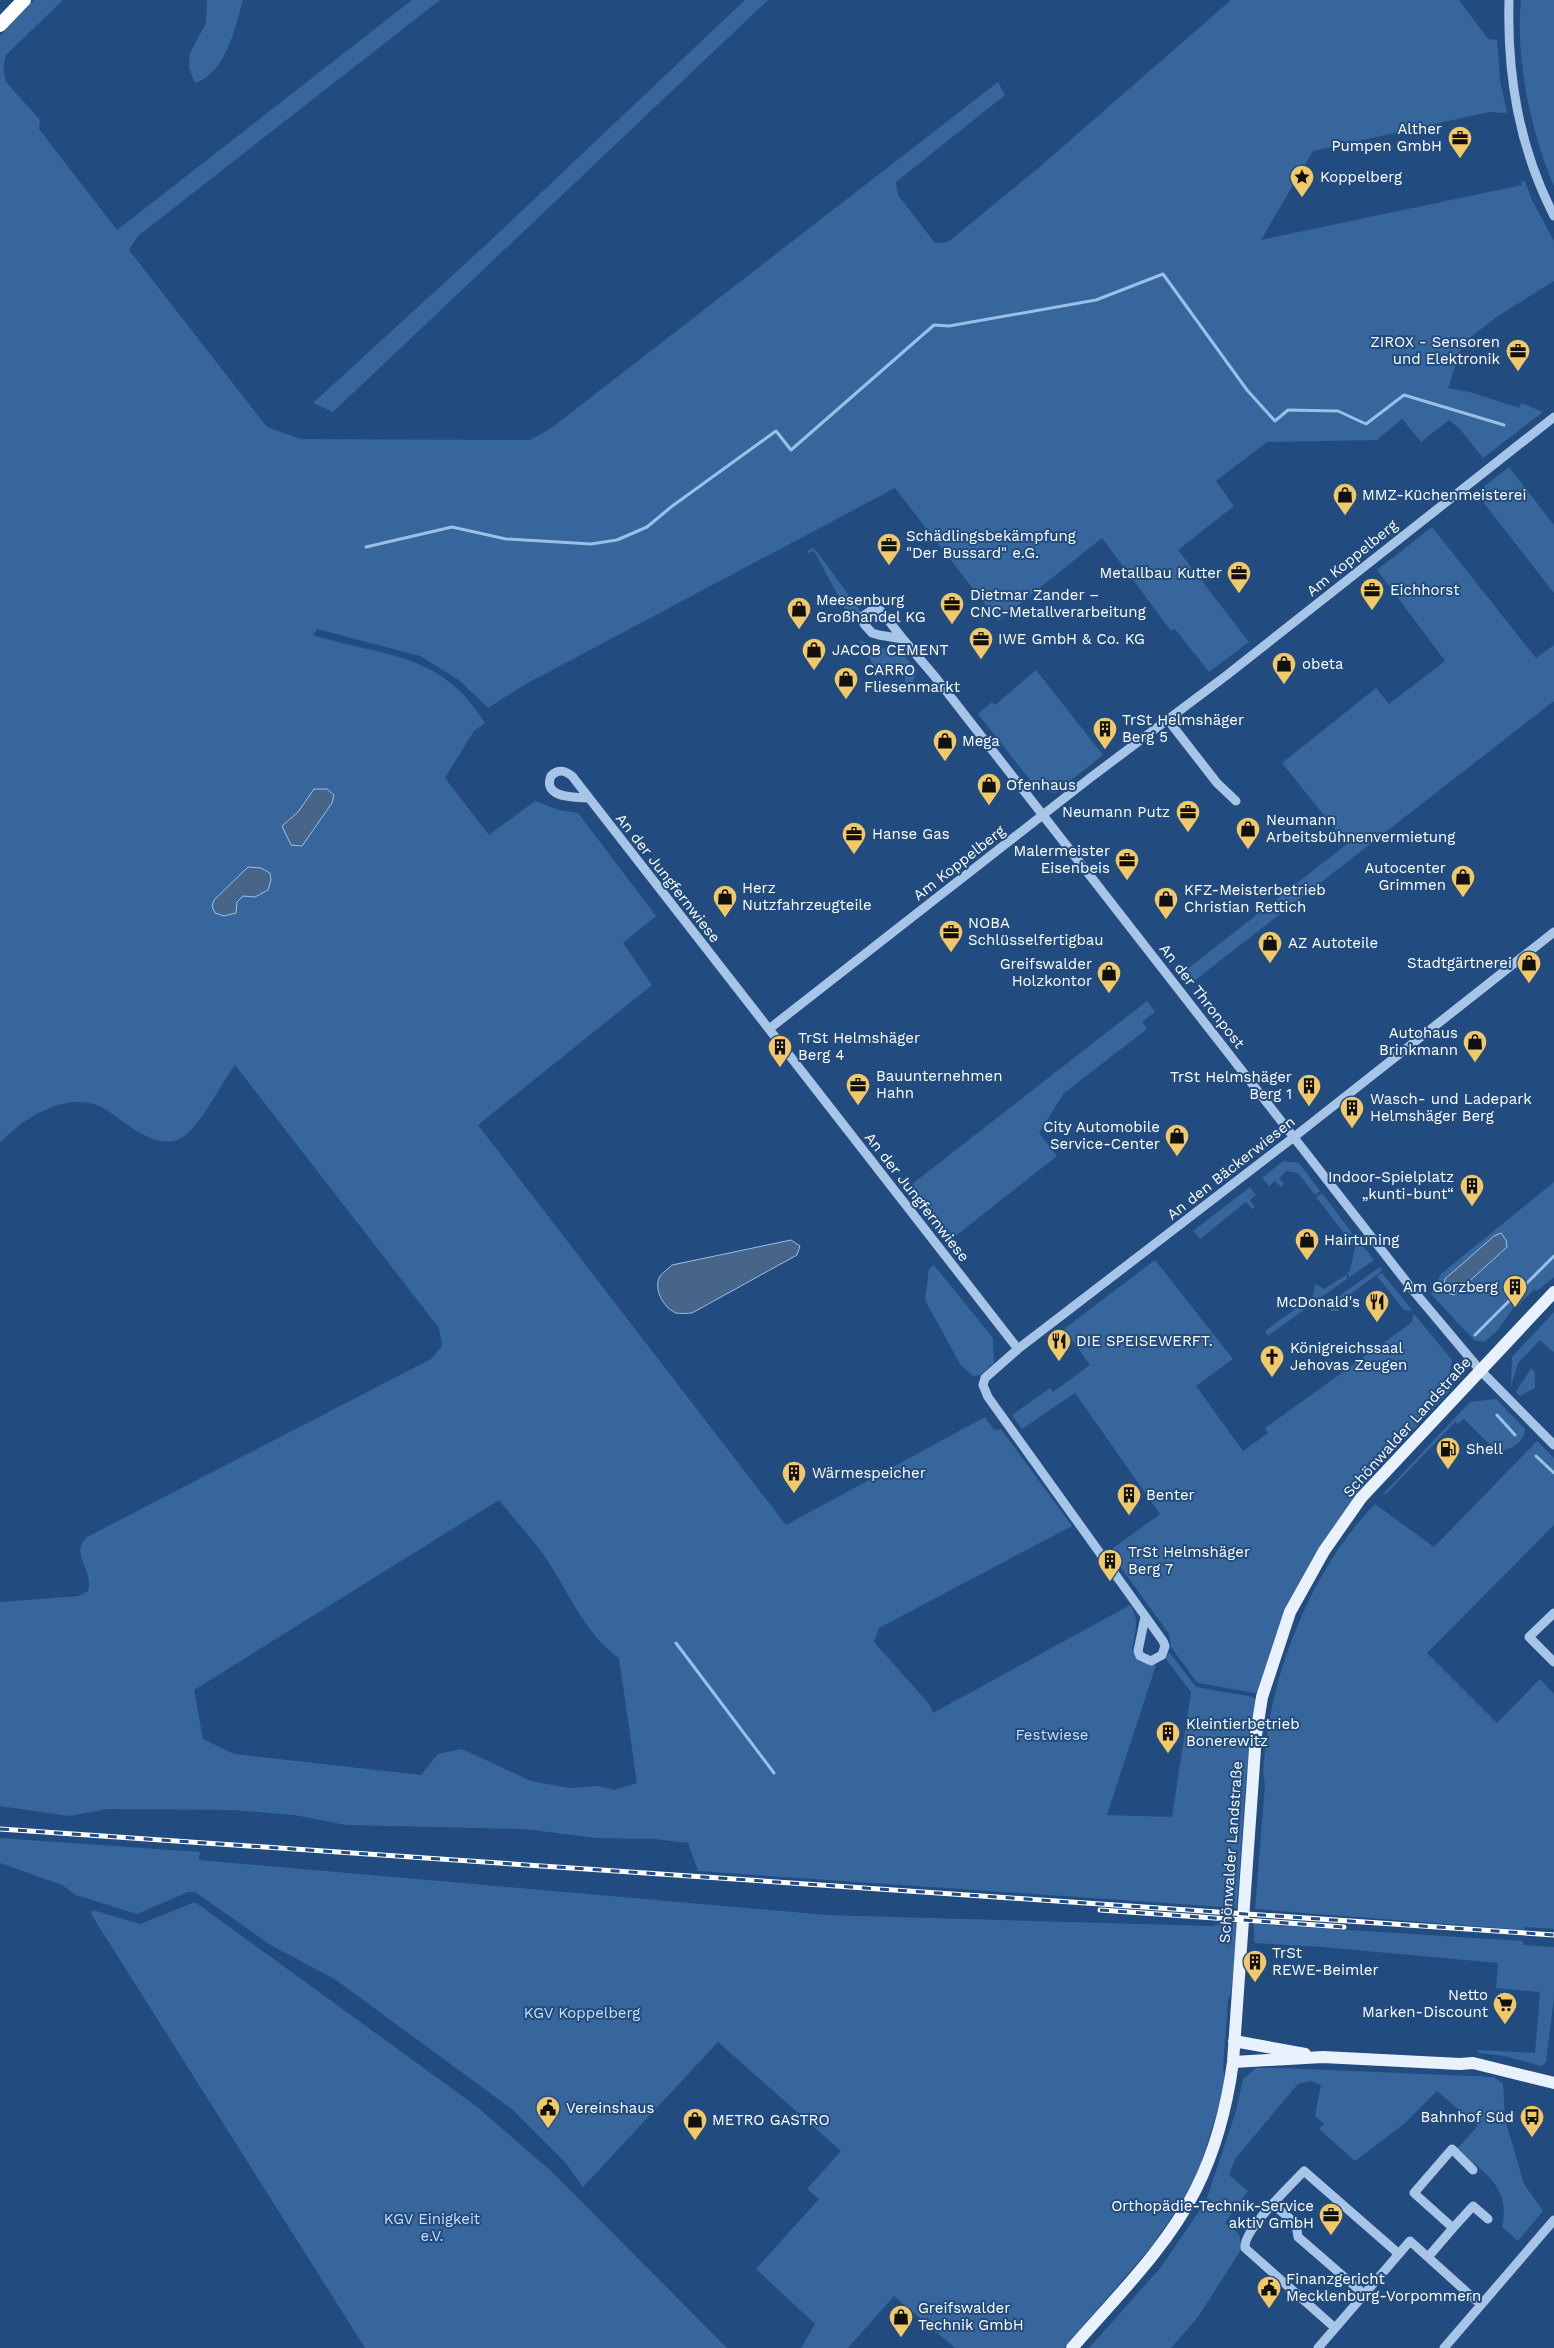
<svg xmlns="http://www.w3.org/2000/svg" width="1554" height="2348" font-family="'Work Sans',sans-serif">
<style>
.green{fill:#36669c;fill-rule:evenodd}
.water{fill:#466589;stroke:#9bc0e8}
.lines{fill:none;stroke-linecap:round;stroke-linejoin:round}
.stream{stroke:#9bc0e8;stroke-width:3}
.minor{stroke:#a7c5e7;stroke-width:9}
.major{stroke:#e9f1fd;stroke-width:12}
.highway{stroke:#fff;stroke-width:14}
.rail-casing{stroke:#fff;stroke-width:5}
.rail{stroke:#224c7f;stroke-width:3;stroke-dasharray:9;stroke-linecap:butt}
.labels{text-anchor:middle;stroke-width:4;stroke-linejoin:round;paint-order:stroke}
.poi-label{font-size:15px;fill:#fff;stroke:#224c7f;text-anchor:start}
.street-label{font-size:15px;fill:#fff;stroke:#224c7f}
.park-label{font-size:15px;fill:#cbdef5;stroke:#224c7f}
</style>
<rect width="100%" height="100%" fill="#224c7f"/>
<!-- green -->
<path class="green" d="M34,0H63L6,55L3,67L6,82L40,120L39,129L117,230L412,0H440L138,236L129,250L267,427L301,439L530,440L550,429L998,82L1005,95L896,182L898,195L935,243L948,242L1036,170L1231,0H1459L1488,39L1497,40L1500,80L1507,113L1489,112L1313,151L1261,240L1522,185L1521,181H1525L1532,200L1554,241V281L1498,316L1463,343L1448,388L1470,392L1519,408L1521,403L1543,412L1483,458L1459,428L1449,420L1421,442L1402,419L1377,440L1267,442L1216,481L1234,506L1178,550L1249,642L1209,672L1175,629L1171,631L1102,538L998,621L895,488L526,684L488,708L459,680L420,656L317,629L313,635C383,657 441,651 485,723L474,731L445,778L489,835L535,801L559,810L578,813L656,916L623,943L652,985L478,1125L786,1525L985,1417L994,1430L1001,1429L1072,1526L879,1628L874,1642L929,1704L933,1713L1130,1605C1141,1620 1134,1634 1132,1651L1139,1661L1156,1665L1107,1815L1172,1817L1191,1692L1166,1659L1169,1652L1196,1687L1253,1697L1257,1700L1246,1779L1237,1908L698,1871L688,1843L655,1839L596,1838L524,1829L346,1825L294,1815L232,1810L108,1809L69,1816L0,1806V1602L79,1596L88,1591C94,1569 69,1555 87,1537L431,1359L442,1346L439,1328L235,1065C221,1083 197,1134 177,1140C153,1148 126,1123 108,1111C72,1087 25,1116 0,1143V36ZM499,1500C514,1519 531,1537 545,1557C568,1590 584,1634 619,1658L637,1783L614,1790L599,1786L569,1788L531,1781L462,1749L438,1754L421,1775L234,1754L203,1739L194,1690Z
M207,0H243C235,28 226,73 195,83L189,68L190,53L206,23Z
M745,0H768L333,412L313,403L490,241Z
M1521,0H1554V186C1531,133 1515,58 1521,0Z
M1509,467L1554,525V593L1476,493Z
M1432,527L1536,658L1554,645V701L1194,981L1186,970L1347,844L1282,763L1376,688L1389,704L1445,661L1377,570Z
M813,548L818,553L861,612L843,624L842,621L849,616L814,551L808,553L807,551Z
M859,639L869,645L901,652L917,670L911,687L905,685V676L875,668Z
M1036,670L1103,755L1055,793L1038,790L978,714L992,702L995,705Z
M1147,1001L1155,1012L1142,1022L1147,1029L1064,1093L1039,1133L1057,1156L948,1242L907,1188Z
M1283,1161L1299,1163L1320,1191L1315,1195L1298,1173L1287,1171L1279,1178L1284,1184L1281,1187L1275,1181L1269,1186L1262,1178Z
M1554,1182V1277L1537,1291L1534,1289L1518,1306L1516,1304L1497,1331L1484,1342L1474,1340L1431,1294L1441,1274Z
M1250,1187L1256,1195L1250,1200L1255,1207L1252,1209L1246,1202L1200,1239L1193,1231Z
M1322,1193L1352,1233L1347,1237L1316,1197Z
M1354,1235L1374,1260L1350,1277L1347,1273L1350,1271L1355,1247L1349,1239Z
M1155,1260L1233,1359L1196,1386L1243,1451L1268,1433L1265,1428L1411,1323L1414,1314L1452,1360L1449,1375L1455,1385L1376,1470L1343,1513L1259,1692L1255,1693L1198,1683L1195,1680L1171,1647L1169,1634L1109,1551L1160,1514L1075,1393L1022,1429L1012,1415L1050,1388L1053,1392L1090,1365L1064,1329Z
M934,1265L993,1338L994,1363L980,1375L973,1376L960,1364L925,1300L929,1269Z
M1380,1267L1382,1271L1335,1305L1339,1311H1331L1328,1304Z
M1382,1273L1413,1311L1404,1310L1377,1276Z
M1346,1275L1348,1278L1268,1336L1265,1331L1313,1296L1315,1284L1324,1289Z
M1554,1312V1351L1553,1352L1540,1340L1518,1363L1511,1387L1512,1357Z
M1531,1368L1535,1372V1388L1520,1396L1516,1392Z
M1496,1399L1525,1429C1524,1447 1501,1454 1487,1451L1491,1446L1464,1419L1458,1424L1455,1422L1386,1494H1383L1470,1402Z
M1537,1441L1554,1458V1525L1427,1653L1497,1723L1540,1679L1554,1694V1929L1525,1927L1524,1930L1255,1909L1265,1784C1261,1770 1265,1756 1266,1743C1276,1660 1316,1564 1375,1504L1434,1547Z
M0,1838L200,1852L199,1860L827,1915L1213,1926L1222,1922L1237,1923L1238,1926L1231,1993L1228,2000L1223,2067L1225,2079L1220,2103L1198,2173L1177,2209L1151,2247L1064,2348H955L894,2296L848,2348H801L815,2324L756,2269L819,2199L807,2189L841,2151L718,2042L583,2187L565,2162L513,2110L336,1980L269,1944L195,1892H188L137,1914L76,1895L62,1885L0,1863Z
M195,1902L476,2106L552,2172L727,2348H365L91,1914L93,1910L140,1924Z
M1254,1924L1523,1941V1945L1554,1947V1998L1546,2062L1542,2066L1504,2056L1479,2053L1477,2050L1535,2053L1540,1992L1496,1988L1498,1963L1322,1947L1254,1943Z
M1256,2068H1282L1494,2077L1503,2084L1505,2119L1524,2184L1543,2211L1518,2241L1502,2227C1511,2186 1484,2173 1457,2149L1478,2126L1437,2091L1404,2124L1355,2161L1319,2129L1324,2124L1315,2116L1321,2085L1310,2081L1298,2084L1235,2159L1229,2175L1248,2191L1225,2223L1239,2234L1242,2248L1198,2317L1171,2348H1089L1161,2267L1206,2201L1236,2111L1243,2079Z"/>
<!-- water -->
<path class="water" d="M314,789H327L334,795L332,803L302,846L291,845L282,826L298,812Z
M248,867L261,868L270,873L271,880L268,890L255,897L243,896L237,902L236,913L224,916L215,913L212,906L214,900Z
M1501,1233L1506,1240L1507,1247L1454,1295L1448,1293L1444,1286L1445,1279L1494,1236Z
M791,1240L800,1246L797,1255L692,1313C688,1313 680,1314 676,1313C663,1308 653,1288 660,1276C663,1272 668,1269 672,1265Z"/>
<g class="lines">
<!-- stream -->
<path class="stream" d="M366,547L452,527L506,539L591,544L617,540L647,527L671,507L776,431L791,450L934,325L949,326L1096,300L1163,274L1247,390L1275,421L1288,410L1338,411L1366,424L1404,395L1504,425
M1475,1335L1554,1256
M1497,1415L1515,1435
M1536,1456L1554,1473
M676,1643L774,1773"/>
<!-- minor -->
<path class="minor" d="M1509,0C1507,77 1519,147 1554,216
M903,639L881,611L875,608L863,616L864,624L872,633L879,635L903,639L936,678L1412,1289L1480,1370L1554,1445
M1168,720L1217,783L1236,801
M588,798C574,797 542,798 551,776C558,769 564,770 572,776L1018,1349
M769,1029L1090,778L1227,675L1554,417
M1554,1613L1529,1637L1554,1662
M1145,1617L1138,1651L1140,1656L1151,1661L1162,1655L1165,1646L1163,1641L988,1397L983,1385L985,1378L1018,1349L1294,1137L1554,932
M1274,2205L1296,2224L1298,2237L1365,2295
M1453,2228L1473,2206L1488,2219
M1428,2257L1453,2228L1414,2193L1452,2149L1473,2170
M1335,2328L1245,2248C1243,2230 1290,2186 1304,2171L1399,2254
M1318,2348L1410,2241L1481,2305
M1444,2348L1554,2220"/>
<!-- major -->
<path class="major" d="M1234,2041L1305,2054
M1233,2062L1323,2057L1460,2064L1473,2063L1554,2083
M1072,2348C1115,2298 1166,2249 1196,2189C1216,2149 1227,2106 1233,2062L1256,1735L1262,1697L1290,1612L1324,1551L1361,1498L1554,1292"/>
<!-- highway -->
<path class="highway" d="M0,25L24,0"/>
<defs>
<path id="rail" d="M0,1829L1554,1935
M1100,1910L1344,1927"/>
</defs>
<!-- rail casing -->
<use href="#rail" class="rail-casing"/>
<!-- rail -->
<use href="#rail" class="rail"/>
</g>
<!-- icons -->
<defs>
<symbol id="office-pin" viewBox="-11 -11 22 30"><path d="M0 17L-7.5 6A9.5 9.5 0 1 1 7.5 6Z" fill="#f2c969" stroke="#224c7f"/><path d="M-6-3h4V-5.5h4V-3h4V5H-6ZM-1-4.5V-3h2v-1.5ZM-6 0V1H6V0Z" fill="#111"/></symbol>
<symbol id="sight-pin" viewBox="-11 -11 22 30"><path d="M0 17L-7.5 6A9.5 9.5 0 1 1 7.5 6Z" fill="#f2c969" stroke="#224c7f"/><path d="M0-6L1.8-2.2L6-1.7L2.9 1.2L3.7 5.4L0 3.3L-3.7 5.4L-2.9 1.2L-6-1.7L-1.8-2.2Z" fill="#111"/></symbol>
<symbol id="shop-pin" viewBox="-11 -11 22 30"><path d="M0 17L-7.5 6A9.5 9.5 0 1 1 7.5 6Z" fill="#f2c969" stroke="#224c7f"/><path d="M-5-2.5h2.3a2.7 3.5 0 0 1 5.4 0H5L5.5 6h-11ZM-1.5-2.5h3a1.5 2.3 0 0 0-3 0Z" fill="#111"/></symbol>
<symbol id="building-pin" viewBox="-11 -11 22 30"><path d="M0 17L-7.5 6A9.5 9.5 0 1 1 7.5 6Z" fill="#f2c969" stroke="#224c7f"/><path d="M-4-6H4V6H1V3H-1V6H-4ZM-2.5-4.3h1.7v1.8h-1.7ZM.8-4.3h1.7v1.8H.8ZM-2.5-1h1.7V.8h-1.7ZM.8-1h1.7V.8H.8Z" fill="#111"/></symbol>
<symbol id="restaurant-pin" viewBox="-11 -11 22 30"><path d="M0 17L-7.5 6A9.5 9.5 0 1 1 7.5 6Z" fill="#f2c969" stroke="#224c7f"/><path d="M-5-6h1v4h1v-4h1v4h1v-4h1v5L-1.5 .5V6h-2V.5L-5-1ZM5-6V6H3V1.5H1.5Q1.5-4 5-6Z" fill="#111"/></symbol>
<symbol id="church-pin" viewBox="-11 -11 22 30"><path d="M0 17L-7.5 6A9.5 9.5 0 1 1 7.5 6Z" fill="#f2c969" stroke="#224c7f"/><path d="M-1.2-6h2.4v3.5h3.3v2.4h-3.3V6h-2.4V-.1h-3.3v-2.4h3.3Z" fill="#111"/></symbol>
<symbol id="fuel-pin" viewBox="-11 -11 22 30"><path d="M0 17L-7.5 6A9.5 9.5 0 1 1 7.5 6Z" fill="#f2c969" stroke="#224c7f"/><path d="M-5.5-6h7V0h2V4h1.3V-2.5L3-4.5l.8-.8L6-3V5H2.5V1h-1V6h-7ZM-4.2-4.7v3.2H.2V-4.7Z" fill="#111"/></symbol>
<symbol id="supermarket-pin" viewBox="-11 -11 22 30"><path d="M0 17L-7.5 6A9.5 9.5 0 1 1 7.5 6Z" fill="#f2c969" stroke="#224c7f"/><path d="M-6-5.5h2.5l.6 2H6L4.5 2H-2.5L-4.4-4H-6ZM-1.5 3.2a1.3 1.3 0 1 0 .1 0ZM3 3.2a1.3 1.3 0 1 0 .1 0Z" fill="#111"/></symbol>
<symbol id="civic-pin" viewBox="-11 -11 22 30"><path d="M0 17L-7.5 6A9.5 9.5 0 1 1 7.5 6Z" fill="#f2c969" stroke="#224c7f"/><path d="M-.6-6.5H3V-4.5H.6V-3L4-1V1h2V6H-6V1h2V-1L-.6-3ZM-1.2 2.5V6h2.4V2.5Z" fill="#111"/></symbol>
<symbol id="bus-pin" viewBox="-11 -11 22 30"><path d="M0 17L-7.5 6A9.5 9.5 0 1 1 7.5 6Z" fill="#f2c969" stroke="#224c7f"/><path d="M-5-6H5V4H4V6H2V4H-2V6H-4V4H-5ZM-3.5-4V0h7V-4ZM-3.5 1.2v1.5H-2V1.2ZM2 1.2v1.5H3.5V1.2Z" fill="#111"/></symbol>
</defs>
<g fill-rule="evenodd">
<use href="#office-pin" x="1446" y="124" width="28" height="38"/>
<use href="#sight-pin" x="1288" y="163" width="28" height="38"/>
<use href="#office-pin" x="1504" y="337" width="28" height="38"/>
<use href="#shop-pin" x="1331" y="481" width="28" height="38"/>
<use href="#office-pin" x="875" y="531" width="28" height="38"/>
<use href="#office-pin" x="1225" y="559" width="28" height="38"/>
<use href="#office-pin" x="1358" y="576" width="28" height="38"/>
<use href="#office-pin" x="938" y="590" width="28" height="38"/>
<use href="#shop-pin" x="785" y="595" width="28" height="38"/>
<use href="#office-pin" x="967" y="625" width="28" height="38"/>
<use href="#shop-pin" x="800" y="636" width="28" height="38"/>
<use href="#shop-pin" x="1270" y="650" width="28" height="38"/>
<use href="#shop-pin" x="832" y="665" width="28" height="38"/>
<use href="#building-pin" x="1091" y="715" width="28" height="38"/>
<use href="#shop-pin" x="931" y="727" width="28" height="38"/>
<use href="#shop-pin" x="975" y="771" width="28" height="38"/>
<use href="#office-pin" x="1174" y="798" width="28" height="38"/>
<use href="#shop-pin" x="1234" y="815" width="28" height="38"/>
<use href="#office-pin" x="840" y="820" width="28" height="38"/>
<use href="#office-pin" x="1113" y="846" width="28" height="38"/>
<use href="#shop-pin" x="1449" y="863" width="28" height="38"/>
<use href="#shop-pin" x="711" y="883" width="28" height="38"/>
<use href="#shop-pin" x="1152" y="885" width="28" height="38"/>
<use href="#office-pin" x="937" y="918" width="28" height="38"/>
<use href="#shop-pin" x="1256" y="929" width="28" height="38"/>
<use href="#shop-pin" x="1515" y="949" width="28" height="38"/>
<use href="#shop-pin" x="1095" y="959" width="28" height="38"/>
<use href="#shop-pin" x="1461" y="1028" width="28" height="38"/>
<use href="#building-pin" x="766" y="1033" width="28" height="38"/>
<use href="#office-pin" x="844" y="1071" width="28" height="38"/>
<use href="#building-pin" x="1295" y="1072" width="28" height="38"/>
<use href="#building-pin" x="1338" y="1094" width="28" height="38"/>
<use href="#shop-pin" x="1163" y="1122" width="28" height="38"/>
<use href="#building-pin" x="1458" y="1172" width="28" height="38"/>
<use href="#shop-pin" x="1293" y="1226" width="28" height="38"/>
<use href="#building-pin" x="1501" y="1273" width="28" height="38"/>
<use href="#restaurant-pin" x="1363" y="1288" width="28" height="38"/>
<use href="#restaurant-pin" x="1045" y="1327" width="28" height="38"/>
<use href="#church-pin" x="1258" y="1343" width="28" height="38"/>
<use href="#fuel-pin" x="1434" y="1435" width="28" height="38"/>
<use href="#building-pin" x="780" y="1459" width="28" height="38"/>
<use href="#building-pin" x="1115" y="1481" width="28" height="38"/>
<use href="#building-pin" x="1096" y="1547" width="28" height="38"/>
<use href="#building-pin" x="1154" y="1719" width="28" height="38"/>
<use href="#building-pin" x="1241" y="1948" width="28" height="38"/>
<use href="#supermarket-pin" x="1491" y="1990" width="28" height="38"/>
<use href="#civic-pin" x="534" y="2094" width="28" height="38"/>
<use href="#bus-pin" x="1518" y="2103" width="28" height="38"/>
<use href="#shop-pin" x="681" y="2106" width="28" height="38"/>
<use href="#office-pin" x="1317" y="2201" width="28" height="38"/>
<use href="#civic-pin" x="1255" y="2274" width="28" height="38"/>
<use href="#shop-pin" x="887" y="2303" width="28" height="38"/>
</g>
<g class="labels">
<!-- poi labels -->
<g class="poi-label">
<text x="1442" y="134" text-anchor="end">Alther<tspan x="1442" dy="17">Pumpen GmbH</tspan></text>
<text x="1320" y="182">Koppelberg</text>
<text x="1500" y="347" text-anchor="end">ZIROX - Sensoren<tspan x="1500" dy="17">und Elektronik</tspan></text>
<text x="1362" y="500">MMZ-Küchenmeisterei</text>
<text x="906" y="541">Schädlingsbekämpfung<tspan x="906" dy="17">"Der Bussard" e.G.</tspan></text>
<text x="1222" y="578" text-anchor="end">Metallbau Kutter</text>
<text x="1390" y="595">Eichhorst</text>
<text x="970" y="600">Dietmar Zander –<tspan x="970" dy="17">CNC-Metallverarbeitung</tspan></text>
<text x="816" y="605">Meesenburg<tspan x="816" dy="17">Großhandel KG</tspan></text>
<text x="998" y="644">IWE GmbH &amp; Co. KG</text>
<text x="832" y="655">JACOB CEMENT</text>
<text x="1302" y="669">obeta</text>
<text x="864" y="675">CARRO<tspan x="864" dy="17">Fliesenmarkt</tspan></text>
<text x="1122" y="725">TrSt Helmshäger<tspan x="1122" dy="17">Berg 5</tspan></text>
<text x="962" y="746">Mega</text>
<text x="1006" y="790">Ofenhaus</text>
<text x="1170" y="817" text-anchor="end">Neumann Putz</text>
<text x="1266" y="825">Neumann<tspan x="1266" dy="17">Arbeitsbühnenvermietung</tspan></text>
<text x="872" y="839">Hanse Gas</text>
<text x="1110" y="856" text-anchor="end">Malermeister<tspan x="1110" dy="17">Eisenbeis</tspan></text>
<text x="1446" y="873" text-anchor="end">Autocenter<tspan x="1446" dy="17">Grimmen</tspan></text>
<text x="742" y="893">Herz<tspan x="742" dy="17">Nutzfahrzeugteile</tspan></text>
<text x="1184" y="895">KFZ-Meisterbetrieb<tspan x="1184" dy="17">Christian Rettich</tspan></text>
<text x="968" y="928">NOBA<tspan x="968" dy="17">Schlüsselfertigbau</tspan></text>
<text x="1288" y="948">AZ Autoteile</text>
<text x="1512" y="968" text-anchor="end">Stadtgärtnerei</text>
<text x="1092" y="969" text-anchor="end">Greifswalder<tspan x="1092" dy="17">Holzkontor</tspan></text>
<text x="1458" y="1038" text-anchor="end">Autohaus<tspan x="1458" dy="17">Brinkmann</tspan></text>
<text x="798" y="1043">TrSt Helmshäger<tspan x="798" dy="17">Berg 4</tspan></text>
<text x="876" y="1081">Bauunternehmen<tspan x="876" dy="17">Hahn</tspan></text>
<text x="1292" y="1082" text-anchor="end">TrSt Helmshäger<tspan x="1292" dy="17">Berg 1</tspan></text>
<text x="1370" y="1104">Wasch- und Ladepark<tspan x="1370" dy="17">Helmshäger Berg</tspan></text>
<text x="1160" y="1132" text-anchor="end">City Automobile<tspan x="1160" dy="17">Service-Center</tspan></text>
<text x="1454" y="1182" text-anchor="end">Indoor-Spielplatz<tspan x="1454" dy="17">„kunti-bunt“</tspan></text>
<text x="1324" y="1245">Hairtuning</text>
<text x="1498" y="1292" text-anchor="end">Am Gorzberg</text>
<text x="1360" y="1307" text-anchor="end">McDonald's</text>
<text x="1076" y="1346">DIE SPEISEWERFT.</text>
<text x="1290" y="1353">Königreichssaal<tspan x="1290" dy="17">Jehovas Zeugen</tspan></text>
<text x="1466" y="1454">Shell</text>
<text x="812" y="1478">Wärmespeicher</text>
<text x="1146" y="1500">Benter</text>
<text x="1128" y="1557">TrSt Helmshäger<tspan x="1128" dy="17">Berg 7</tspan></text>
<text x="1186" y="1729">Kleintierbetrieb<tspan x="1186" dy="17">Bonerewitz</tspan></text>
<text x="1272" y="1958">TrSt<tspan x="1272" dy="17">REWE-Beimler</tspan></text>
<text x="1488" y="2000" text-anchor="end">Netto<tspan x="1488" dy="17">Marken-Discount</tspan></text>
<text x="566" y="2113">Vereinshaus</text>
<text x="1514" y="2122" text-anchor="end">Bahnhof Süd</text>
<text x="712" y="2125">METRO GASTRO</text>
<text x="1314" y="2211" text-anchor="end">Orthopädie-Technik-Service<tspan x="1314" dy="17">aktiv GmbH</tspan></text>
<text x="1286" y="2284">Finanzgericht<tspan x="1286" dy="17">Mecklenburg-Vorpommern</tspan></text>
<text x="918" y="2313">Greifswalder<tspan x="918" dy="17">Technik GmbH</tspan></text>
</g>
<!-- street labels -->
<g class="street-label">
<text transform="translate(1352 558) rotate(-39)" y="5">Am Koppelberg</text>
<text transform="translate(959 863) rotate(-38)" y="5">Am Koppelberg</text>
<text transform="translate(668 878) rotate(52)" y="5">An der Jungfernwiese</text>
<text transform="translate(1202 996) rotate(52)" y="5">An der Thronpost</text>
<text transform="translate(1231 1168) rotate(-38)" y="5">An den Bäckerwiesen</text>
<text transform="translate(917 1197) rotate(52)" y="5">An der Jungfernwiese</text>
<text transform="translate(1407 1427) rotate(-48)" y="5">Schönwalder Landstraße</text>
<text transform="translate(1231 1852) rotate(-86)" y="5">Schönwalder Landstraße</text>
</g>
<!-- park labels -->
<g class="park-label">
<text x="1052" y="1740">Festwiese</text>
<text x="582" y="2018">KGV Koppelberg</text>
<text x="432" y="2224">KGV Einigkeit<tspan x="432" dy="17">e.V.</tspan></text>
</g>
</g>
</svg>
